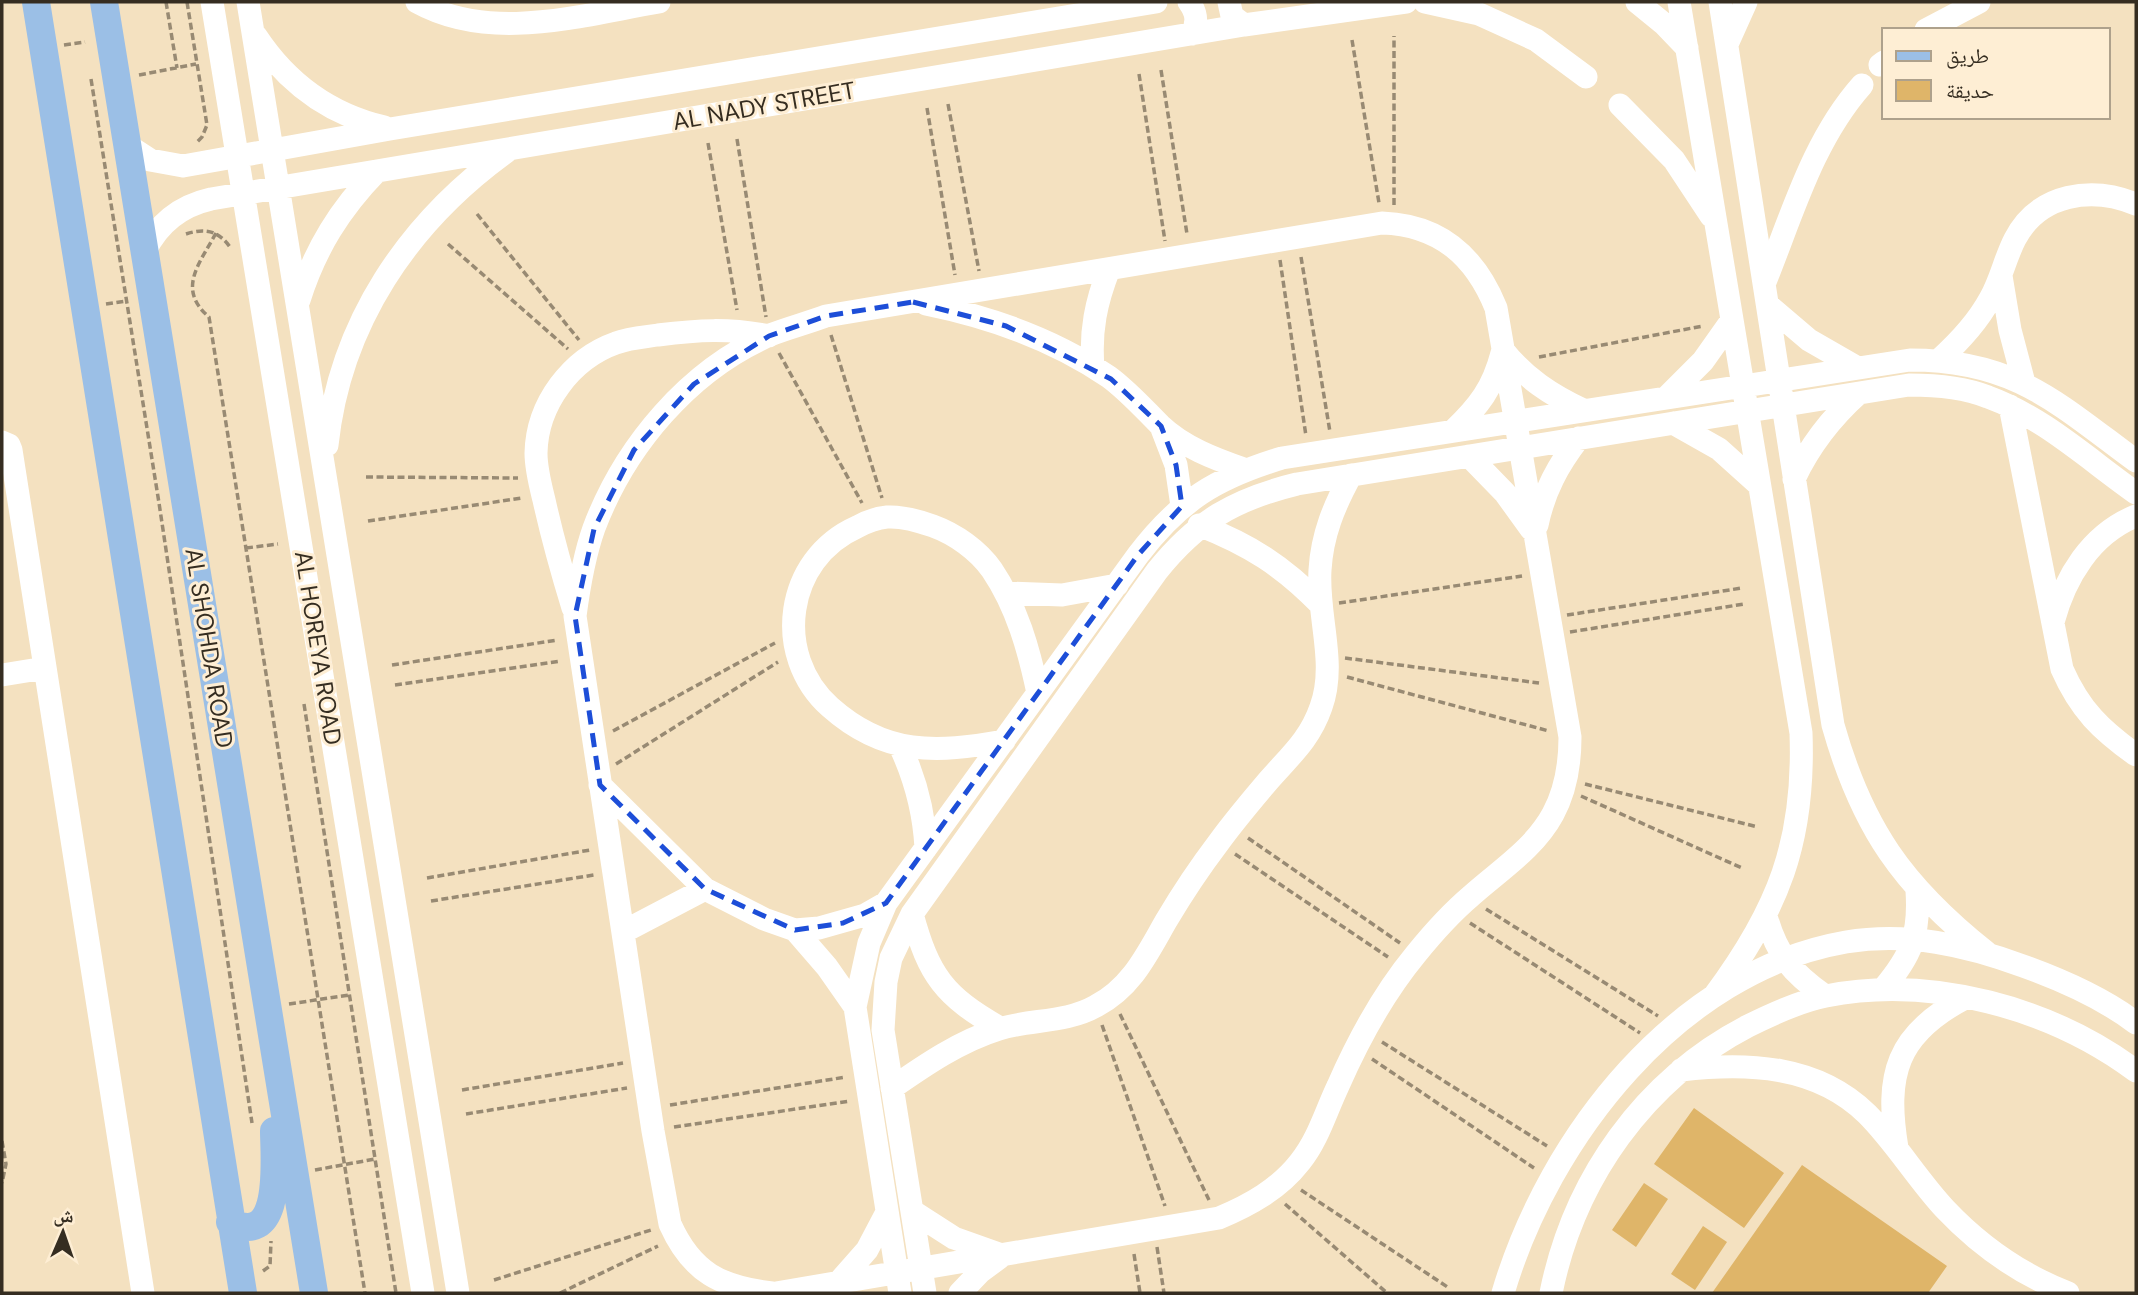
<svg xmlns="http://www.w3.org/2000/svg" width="2138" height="1295" font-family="'DM Sans','Noto Naskh Arabic',sans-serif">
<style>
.green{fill:#dfb569}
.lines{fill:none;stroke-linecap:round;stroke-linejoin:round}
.path{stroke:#988a73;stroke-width:3.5;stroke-dasharray:7 3.5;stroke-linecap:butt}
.minor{stroke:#fff;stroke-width:23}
.major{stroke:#9bbfe6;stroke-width:28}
.marked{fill:none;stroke:#1d4ed8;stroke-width:5;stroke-dasharray:14 9;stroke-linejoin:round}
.labels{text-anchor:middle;stroke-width:6;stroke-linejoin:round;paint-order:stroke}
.street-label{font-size:24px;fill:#352d21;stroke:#feeed4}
</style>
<rect width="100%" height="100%" fill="#f4e1c0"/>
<!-- green -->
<path class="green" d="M1694,1108L1784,1173L1744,1228L1654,1164Z
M1802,1165L1947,1266L1928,1293H1712Z
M1644,1183L1668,1199L1636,1247L1612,1230Z
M1703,1226L1727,1242L1695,1290L1671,1274Z"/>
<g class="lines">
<!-- path -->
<path class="path" d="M166,2L177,68
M187,2L207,125L202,137L197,142
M1352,40L1379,203
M64,45L85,42
M1161,70L1187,234
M1139,74L1165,241
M139,75L196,64
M91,79L159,503L252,1123
M948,104L979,271
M927,108L955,275
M737,139L766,317
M708,143L737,310
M1394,205V36
M477,214L579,340
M216,233C200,263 176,289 209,317L365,1293
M186,234C204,228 218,230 230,247
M448,244L568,349
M1301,257L1330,432
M1280,260L1306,436
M106,304L126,301
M831,335L882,498
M779,353L862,503
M1539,357L1703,326
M366,477L518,478
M368,521L522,498
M246,548L278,544
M1339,603L1522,576
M1567,615L1742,588
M1570,632L1744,604
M1345,658L1539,683
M392,665L558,640
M1347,677L1549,731
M395,685L561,661
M304,704L396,1293
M613,731L775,643
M616,764L778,662
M1585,784L1758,827
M1581,796L1742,868
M1248,838L1400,943
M1235,854L1388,957
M427,878L590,850
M431,901L594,875
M1486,909L1658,1016
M1470,923L1640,1033
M289,1004L349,995
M1120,1014L1209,1200
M1102,1025L1165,1206
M1382,1042L1547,1146
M1372,1059L1534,1168
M462,1090L623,1063
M670,1105L846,1077
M466,1114L627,1088
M674,1127L850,1101
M2,1141L6,1164L2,1183
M315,1170L375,1159
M1301,1190L1449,1288
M1285,1204L1387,1293
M1157,1247L1164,1293
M1134,1254L1140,1293
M263,1271L270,1266L271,1241
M494,1280L651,1230
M560,1293L658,1246"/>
<!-- minor -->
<path class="minor" d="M212,2L423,1293
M248,2L458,1293
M417,2C491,43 581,15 659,2
M1189,2C1197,13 1198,22 1192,34
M1229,2L1232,16L1244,25
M1425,2L1479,14L1536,40L1586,77
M1637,2L1664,24L1687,48
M1679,2L1801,733C1805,842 1778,910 1714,996
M1720,2L1833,725C1862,828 1903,886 1986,952
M1926,30L1979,2
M256,36C287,83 329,114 384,127
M1728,42L1746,2
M1880,65L1884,62
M1620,105L1674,160L1711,216
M127,145L150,160L183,166L390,129L1156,2
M144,253C158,223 180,206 211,199L1244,25L1406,2
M2001,276L2010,330L2024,383
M1765,282C1792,215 1813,140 1862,85
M299,300C315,249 340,209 377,171
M926,304C990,317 1055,340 1109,377C1128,391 1143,408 1160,425C1183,447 1215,459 1244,469
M1768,305L1809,340L1856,367
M1503,350C1525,378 1551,395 1583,410
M1939,360C1959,342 1977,323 1990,299C2001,280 2005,258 2015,239C2039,193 2092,186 2136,204
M1093,367C1090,331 1096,302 1109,269
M1667,397L1703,361L1732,320
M2010,406L2062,669C2080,710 2101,730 2136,755
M1673,423L1719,449L1759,485
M1161,426L1176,465L1182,506
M1453,431C1479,406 1493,388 1502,353
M2,442L9,445L11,450L143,1293
M327,445C340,323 408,223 506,152
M1469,456L1505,493L1531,529
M1794,479C1810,445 1831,418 1859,393
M1199,525C1250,545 1283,566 1321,605
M1537,525C1544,491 1558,465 1579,438
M1006,593L1062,595L1117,585
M573,608C562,572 552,536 544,500C540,484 536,469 536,453C537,404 571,359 616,343C629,338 645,337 658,335C698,330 729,328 769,336
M2053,622C2065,577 2091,534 2136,516
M2,675L45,668
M1004,741C936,753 885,756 830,707C772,655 785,559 857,527C866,522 876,518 887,517C902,516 919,521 933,526C955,534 978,550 992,570C1017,607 1029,650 1038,693
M900,746C916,780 924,811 926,848
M600,785L705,889L764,919L795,930L819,928L865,915L886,903
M912,914C929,976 944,996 1000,1028
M1766,916C1777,955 1792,973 1825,996
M795,930L827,967L855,1007
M623,932L705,889
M1883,989C1911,956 1920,935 1917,891
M1681,1070C1747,1062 1817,1065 1867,1114C1896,1143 1917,1179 1945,1209C1979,1245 2022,1275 2068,1293
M892,1088C925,1065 960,1041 999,1029C1031,1019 1066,1023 1096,1006C1132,987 1147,954 1166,921C1182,894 1200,867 1219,842C1235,820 1252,800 1269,780C1291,755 1310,739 1321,707C1337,663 1317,616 1320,570C1322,535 1334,506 1351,475
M1897,1148C1885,1075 1896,1034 1965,998
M912,1211L954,1238L999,1254
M842,1285L838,1283L867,1250L887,1212
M772,1293C721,1287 692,1273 670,1224L653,1131L575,616C579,586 584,556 594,528C625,446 689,370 770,335C788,328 807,323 826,316L1382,223C1440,225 1475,256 1496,308L1570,737C1570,764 1566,790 1553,814C1534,849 1500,870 1471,896C1451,913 1433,933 1416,954C1383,994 1359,1038 1338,1086C1326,1111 1318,1140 1300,1162C1279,1189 1250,1205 1219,1218L776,1293
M900,1293L855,1007L869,943L886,903L1138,555C1180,500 1216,478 1282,458L1910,360C2015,360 2057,403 2136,461
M925,1293L883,1030L886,982L891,958L912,914L1157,571C1197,521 1235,499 1297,484L1909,385C1936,385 1963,387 1988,397C2043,417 2089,460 2136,493
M960,1293L980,1272L999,1258
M1503,1293C1549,1137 1678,971 1846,942C1908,932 1966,945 2023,966C2062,980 2103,998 2136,1023
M1551,1293C1574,1179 1644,1080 1748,1026C1772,1014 1800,1001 1826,996C1932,975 2051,1008 2136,1071"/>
<!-- major -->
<path class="major" d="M36,2L243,1293
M104,2L314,1293
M230,1222C284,1249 274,1158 274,1131"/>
</g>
<!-- marked area -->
<path class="marked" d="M913,302L1006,326L1111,379L1161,426L1176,465L1182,506L1138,555L886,903L843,923L795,930L705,889L600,785L575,616L594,529L634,450L694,384L769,336L826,316Z"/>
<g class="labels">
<!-- street labels -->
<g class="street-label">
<text transform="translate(764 106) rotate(-10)" y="8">AL NADY STREET</text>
<text transform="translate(209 648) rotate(81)" y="8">AL SHOHDA ROAD</text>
<text transform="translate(318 648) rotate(81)" y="8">AL HOREYA ROAD</text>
</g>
</g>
<!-- border -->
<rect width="2138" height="1295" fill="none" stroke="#352d21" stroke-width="7"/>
<!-- legend -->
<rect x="1882" y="28" width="228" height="91" fill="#feeed4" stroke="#aea18c" stroke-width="2"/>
<rect x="1896" y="51" width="35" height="10" fill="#9bbfe6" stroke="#aea18c" stroke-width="2"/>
<text x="1946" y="63" font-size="21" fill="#352d21">طريق</text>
<rect x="1896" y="80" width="35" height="21" fill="#dfb569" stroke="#aea18c" stroke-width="2"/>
<text x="1946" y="98" font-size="21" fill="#352d21">حديقة</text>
<!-- north arrow -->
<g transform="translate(63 1232) rotate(2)" stroke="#feeed4" stroke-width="5" paint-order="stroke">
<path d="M0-5L12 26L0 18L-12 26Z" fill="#352d21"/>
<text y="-10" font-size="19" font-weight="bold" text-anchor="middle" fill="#352d21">ش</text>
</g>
</svg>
